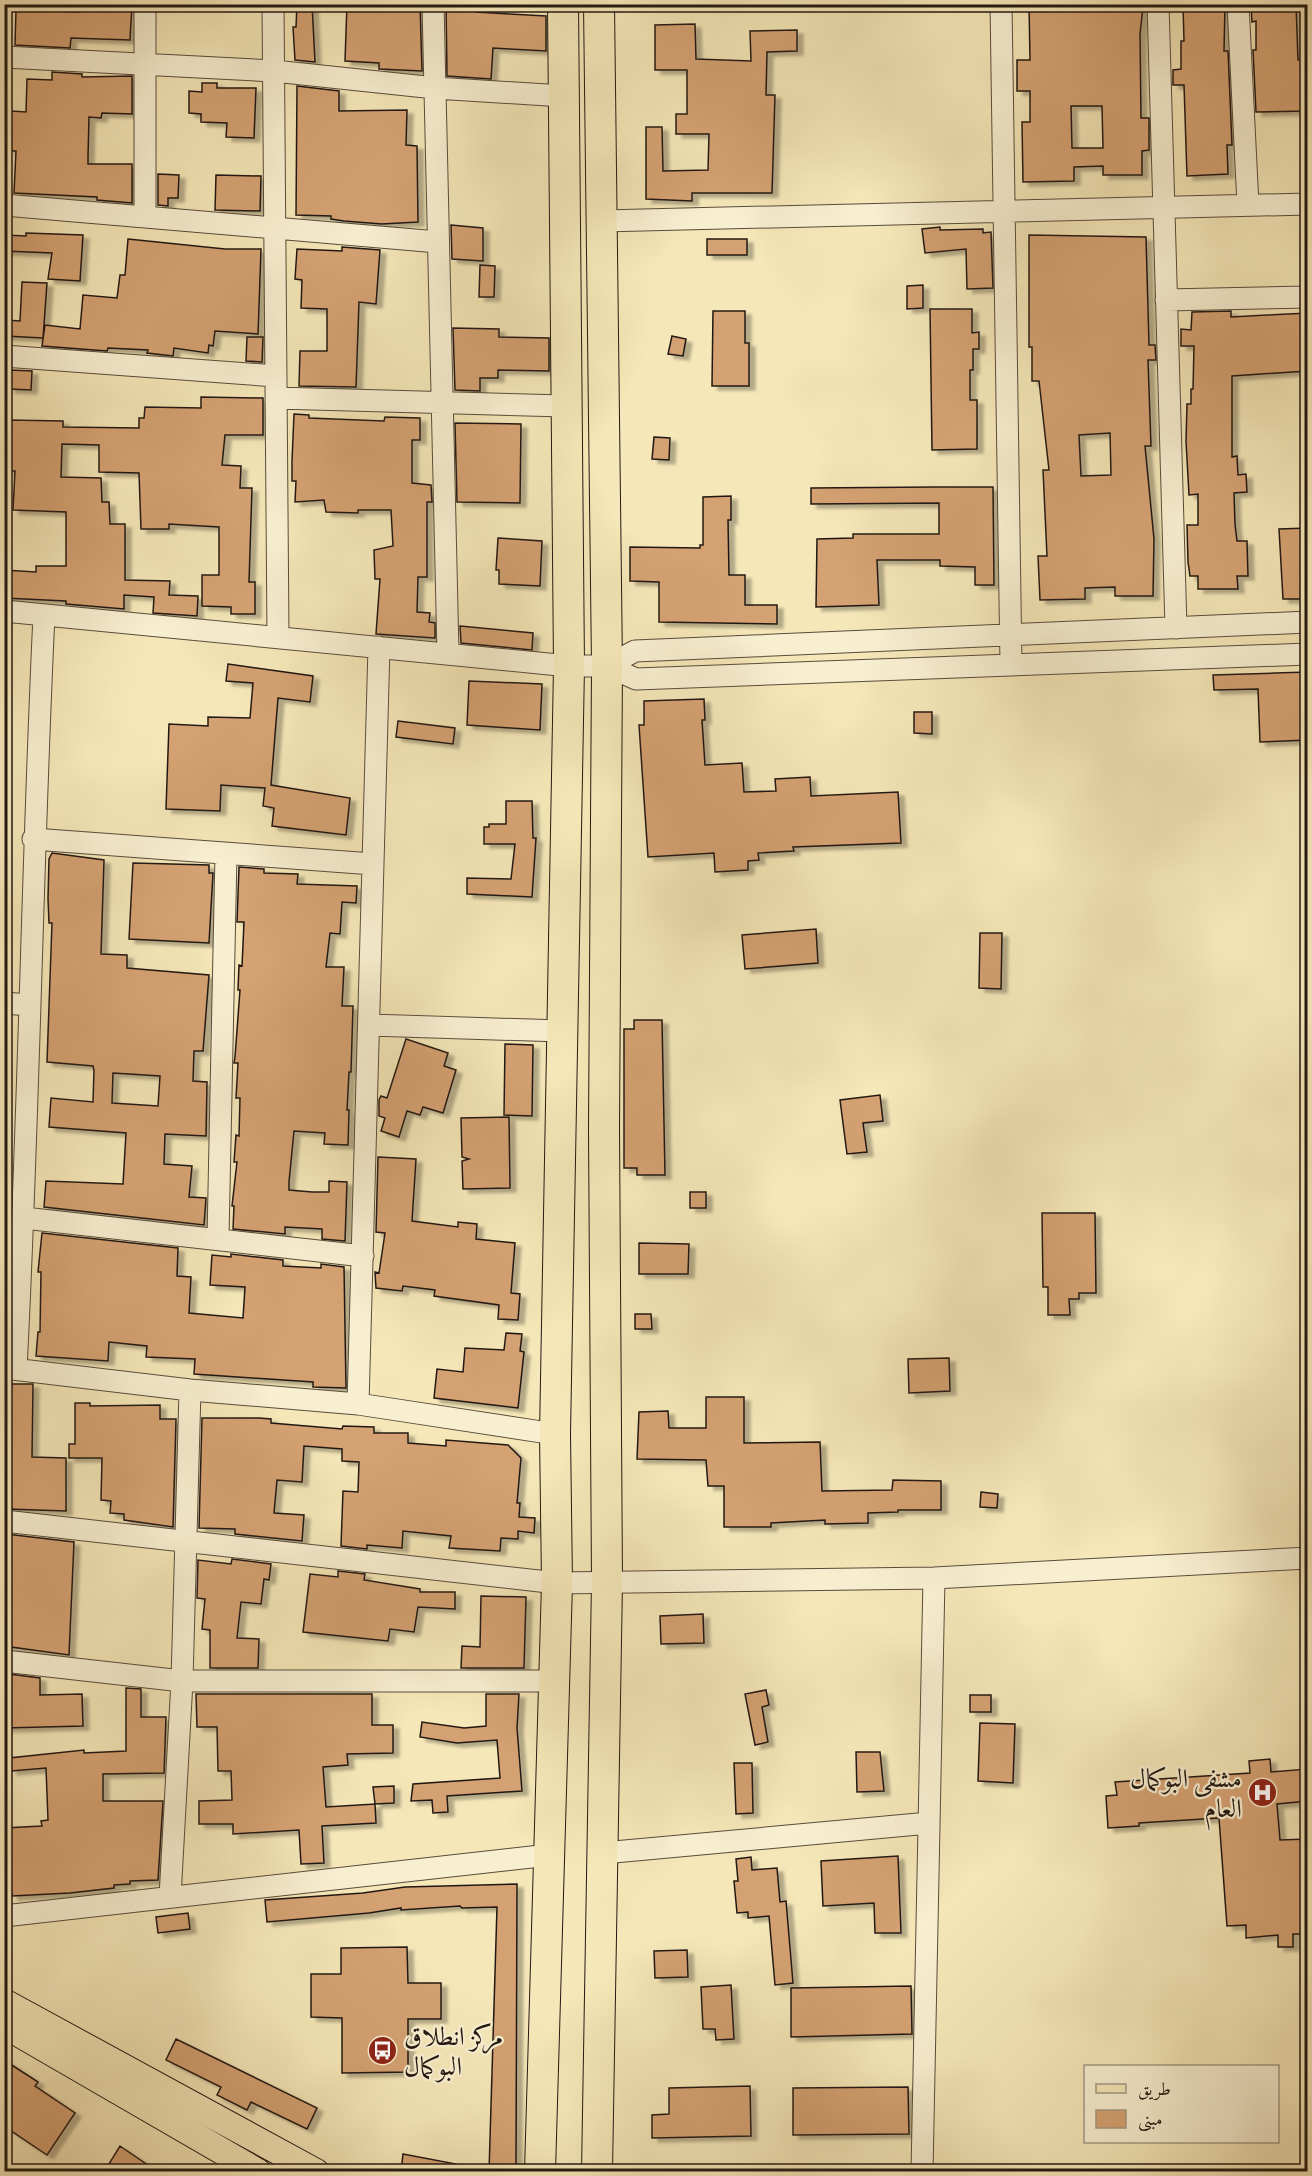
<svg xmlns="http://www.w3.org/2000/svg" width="1312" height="2176" font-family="'IM FELL DW Pica',Amiri,serif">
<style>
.building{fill:#d4a172;stroke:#231912;stroke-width:1.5;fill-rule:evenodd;filter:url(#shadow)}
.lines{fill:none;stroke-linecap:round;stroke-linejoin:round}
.minor-casing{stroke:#584c3c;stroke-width:23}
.major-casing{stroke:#231912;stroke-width:28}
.highway-casing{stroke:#231912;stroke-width:32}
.minor{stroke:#f8efd1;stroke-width:21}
.major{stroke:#f5e7b8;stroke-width:26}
.highway{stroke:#f5e7b8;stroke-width:30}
.labels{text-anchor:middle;stroke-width:4.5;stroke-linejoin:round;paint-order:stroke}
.poi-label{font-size:26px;fill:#231912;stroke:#f8efd1;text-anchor:end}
</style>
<defs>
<filter id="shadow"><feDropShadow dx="6" dy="4" stdDeviation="1.5" flood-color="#0004"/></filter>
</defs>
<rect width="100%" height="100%" fill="#f5e7b8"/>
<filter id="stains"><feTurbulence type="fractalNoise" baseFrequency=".00333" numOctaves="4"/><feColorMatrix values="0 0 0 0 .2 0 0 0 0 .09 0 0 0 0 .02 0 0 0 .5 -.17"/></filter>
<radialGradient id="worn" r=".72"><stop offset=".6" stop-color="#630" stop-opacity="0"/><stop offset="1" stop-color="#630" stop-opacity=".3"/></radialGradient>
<!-- building -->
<path class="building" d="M80,4H132L130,40L71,38L70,48L15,45L16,10L79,12Z
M297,4H312L315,62L295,60L293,27H296Z
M347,4H420L422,71L379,69V63L345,61Z
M446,4H476V12L546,16V51L493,48L491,79L447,76Z
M1029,4H1045V8L1093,4L1143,7L1140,34L1141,118H1149V150L1142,151V175H1103V166L1074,167V181L1023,182L1022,122H1030V91H1017V60H1030ZM1071,106H1102L1103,148H1072Z
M1204,4H1225L1224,51H1228L1232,145H1227L1228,174L1187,176L1184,85H1173V70L1181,69V41H1184L1183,5Z
M1296,4L1298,60L1307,59L1305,111L1256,112L1253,50H1256V21L1252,22L1251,5Z
M695,24L696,59L751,61L750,31L797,30V51L767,52L766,95H775L772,193H692V201L646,199V127H662L663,171L708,170L709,134H676V114H687V70H655V25Z
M52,72L82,74V77L132,76V114L102,113L101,118L89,117L88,156V164H132V203L97,200V197L14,193L16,151H9L11,111L26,112L27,79L52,80Z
M202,83H217V88H256L254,138L226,137L227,123L201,122V114L189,113V91L202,92Z
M297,86L339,91V111L407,110L406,145L417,146L418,222L382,224L344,221L331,219V216L296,215Z
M158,174L179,175L178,198H168V206L158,205Z
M216,175L261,176L260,211L215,210Z
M451,225L483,228V261L452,259Z
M940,227V230L983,229V233L991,232L993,288L967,289L966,249L925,253L922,229Z
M26,233L83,235L80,281L48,279L52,253L4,251V235L26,236Z
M1029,235L1146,237L1149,345H1155L1156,360H1148L1151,446H1145L1154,539L1153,596H1115V587L1085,588V599L1040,600L1038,556H1047L1043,470H1049L1039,381H1032V347H1029ZM1110,433L1111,475L1081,476L1079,435Z
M128,239L225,249H261L258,334L215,331L213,346L209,345L208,353L174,348L173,356L147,353L148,350L108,348L107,351L42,346L45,325L80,329L83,295L117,298L120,275H125Z
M707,239H747V255H707Z
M342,247L380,250L376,304L359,302L356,387L299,386L300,351H327V309L301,308L302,280L295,279L297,249L342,251Z
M480,265L495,266L494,297H479Z
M22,282L47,283L43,338L5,336V320L20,321Z
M923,285V308L907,309V286Z
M930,309H972V333L979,332V349H973V370H970V400H977V449L932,450Z
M713,311H745V343H749V386H712Z
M1231,311V317L1308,313V371L1232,376V457L1237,456L1238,475L1246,474L1247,492L1234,493L1235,524L1237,541H1247L1248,576H1237L1238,589H1198V576H1190L1188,562L1187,525H1198V494L1189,495L1186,441L1187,404H1191V389H1193L1194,346H1181V329L1191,330L1192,312Z
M453,328L499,329V337L549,338V371L498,370V378H480V391L455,390Z
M672,336L686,339L683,356L668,354Z
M247,337H263L262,362L246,361Z
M10,370L32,371L31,390L9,389Z
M201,397L263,398V435H225L222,465L241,466L240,488H252L249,582H255V614H231V607L202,606V575H219V527L169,524V529H141L139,473L99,472V445L62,444L61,477L101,478L102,502H109L110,524H125V580L170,581L169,595L198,596L197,616L153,613L154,597L124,595V609L66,604V601L4,598V570L36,572V566H66V512L13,510L15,471H7L8,420L63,421V427L139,428V418H144L145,407L201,408Z
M294,414L309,415V418L384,421L385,417L420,418V440H412V483L431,485L432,502H427V577H418L417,612L430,613L429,622L435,623V638L376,634L380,579H375L374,550L393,546L391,510H358V513L326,512L324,500L295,502L296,481H292V461Z
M455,423L521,424L520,503L457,502Z
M654,437L670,438L669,460L652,459Z
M934,487H993L994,585H975V567L940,566V560H877L879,605L816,607L817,539L853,538V534H939V503L811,504V488Z
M731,496V520H728L729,575H745V605H777V624L659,622V582L630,581V547L700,548V545H703V497Z
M1308,528V599H1283L1279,529Z
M498,538L542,541L540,586L499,584V570H496Z
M460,626L533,633L532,650L461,643Z
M228,664L313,676L310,702L278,698L271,785L350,798L346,835L272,826L274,808L263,806L265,788L221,785L220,811L166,809L169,724L208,726V717L250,718L253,683L226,681Z
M1308,672V740L1260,742L1258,689L1214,690L1213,675Z
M469,681L542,684L540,730L467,725Z
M704,699L705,720H702L705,765L742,763L744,792L776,791L775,779L810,777L811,796L898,792L901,843L793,847L794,851L758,853L759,860L748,861V870L715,872L714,853L648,857L639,725H644V701Z
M914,712H932V734L914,733Z
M398,721L455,728L453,744L396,737Z
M506,801H532L533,838H536L532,897L467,894V878L511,879L515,844H484V827H489V824H506Z
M52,853L104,860L101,954L127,955V968L209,975L203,1051H194L193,1081L207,1082L206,1136L165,1134L164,1164L192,1166L189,1197L206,1198L204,1225L44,1207L46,1181L123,1184L126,1133L49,1127L51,1098L93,1102L94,1070L93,1066L47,1062L52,923H49L48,899L49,859ZM113,1073L160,1076L158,1106L112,1103Z
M133,863L209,865V873H213L209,943L129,939Z
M239,867L264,869V873L298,874L297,884L357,886L356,903L342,902L340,934L330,933L326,967H344L342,1006H353L351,1072H349L347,1110H349L348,1145L324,1144L325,1133L294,1131L289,1182V1190L312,1192H329V1181L347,1182L345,1241L322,1239V1229L285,1227V1234L233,1229L234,1206H232L237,1162H234L236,1135L239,1136L240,1098H236L238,1063H234L235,1057L240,990H238L239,965L242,966L244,922H237Z
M816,929L818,963L745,969L742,935Z
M980,933H1002L1001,989L979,988Z
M634,1020H662L665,1175H637V1168H624V1029H634Z
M406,1039L448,1053L444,1066L456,1070L443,1113L423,1107L420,1115L407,1111L399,1137L381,1131L385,1118L379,1116V1100L381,1096L387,1098Z
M505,1044L533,1045L532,1116L504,1115Z
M880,1095L883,1121L863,1123L867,1152L847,1154L840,1100Z
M509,1117L510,1188L463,1189L462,1161L469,1159L462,1157L461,1118Z
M378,1157L416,1159L412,1221L458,1227V1222L477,1224L476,1239L515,1243L511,1293L520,1294L518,1320L498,1319L499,1305L434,1296L435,1290L403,1286L402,1291L376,1288L375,1272L379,1273L385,1233L376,1232Z
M690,1192H706V1208H690Z
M1042,1213H1095L1096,1293H1079V1299H1069L1070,1315H1048V1287H1043Z
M42,1233L178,1248L177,1276L191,1277L189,1313L243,1318L245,1287L210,1285L212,1255L231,1257V1254L283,1260V1266L321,1268V1264L344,1267L346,1388L313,1387V1382L194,1374L195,1359L146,1357L147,1346L109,1342L108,1361L36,1356L38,1332H40L41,1272H38Z
M639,1243L689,1244L688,1274H639Z
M635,1314H651L652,1329H635Z
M506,1333L522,1334L520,1351L524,1352L518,1408L434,1398L437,1369L463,1372L465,1348L504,1350Z
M949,1358L950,1391L909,1393L908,1359Z
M4,1384H33L32,1457L66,1458V1511L7,1509L8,1491H4Z
M706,1397H744V1443L820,1442L822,1491L892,1490L893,1480L941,1481V1510H898V1512L868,1513V1523L825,1524V1520L771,1523V1527H724V1486H708L706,1460L637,1459L639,1412L668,1411L669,1428H706Z
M75,1403H90V1406L160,1405V1419H176L173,1527L124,1520V1514L110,1513L111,1501L101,1500L102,1458H69V1444H75Z
M202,1418H259L271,1419V1423L342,1429L343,1426L374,1427V1433H408V1443L446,1446V1440L508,1445L521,1458L517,1503H520L519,1517L535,1518L534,1533L518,1531V1539L501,1538L500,1551L449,1548L451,1536L403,1531L402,1548L367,1545V1549L341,1546L343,1491L358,1492L359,1462L342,1461V1449L304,1446L302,1482L277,1480L274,1513L304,1515L302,1541L235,1534V1529L199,1528Z
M981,1492L998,1494L997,1508L980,1507Z
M6,1534L74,1542L69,1655L4,1646Z
M232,1559L271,1564L269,1580L264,1579L261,1604L241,1602L237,1638L259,1639L258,1668H210V1630L202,1629L205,1599L197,1598L198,1560L231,1564Z
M338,1571L365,1574L364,1580L420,1589V1592H455V1609L418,1607L414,1632L390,1629L388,1641L303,1632L310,1574L338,1577Z
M481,1596L526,1597L524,1668H461L462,1646L480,1647Z
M703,1614L704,1643L661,1644L660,1616Z
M9,1674L40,1678V1695L82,1694L83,1726L4,1728V1695H9Z
M126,1688L141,1689V1717H166L164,1773L103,1774V1801H163L158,1880L130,1881V1884L114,1885V1888L70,1893L12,1896L4,1828L42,1826L41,1821L48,1820L46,1768L11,1771L9,1758L84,1750V1753L126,1751Z
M766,1690L769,1705L762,1707L768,1742L755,1745L745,1694Z
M196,1694H372V1725H393V1753L347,1754L348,1765L323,1767L326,1807L375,1804L376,1823L322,1826L324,1863L301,1864L299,1830L233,1834V1824H199V1801L232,1800L231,1771H218L217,1727H197Z
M486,1694H519L517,1728L522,1791L447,1796L448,1812L433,1813L432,1800L411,1801L413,1784L500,1778L497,1740L457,1743L420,1737L422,1722L464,1728L486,1726Z
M970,1695H991V1712H970Z
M980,1723L1015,1724L1013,1783L978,1781Z
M856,1752H880L884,1791L857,1792Z
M1270,1759L1271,1772L1308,1769V1801L1277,1804L1280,1840L1308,1839V1934H1293V1947H1278V1935L1246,1938V1925L1227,1926L1219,1818L1139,1823V1826L1108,1828L1106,1796L1117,1795L1115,1782L1250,1773L1249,1761Z
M734,1763H752L753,1813L736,1814Z
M394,1786V1803L375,1804L373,1787Z
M898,1856L901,1933H875L874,1903L823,1906L821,1861Z
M751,1857L752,1870L777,1868L780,1902L786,1901L793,1983L775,1985L769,1916L748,1918V1912L737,1913L734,1881H738L736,1859Z
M517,1884L516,2163L513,2172H489L497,1907L462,1908L460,1906L401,1910V1908L369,1913L267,1922L265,1900L363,1893L405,1887Z
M188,1913L190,1929L158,1933L156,1917Z
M407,1947L408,1983H441V2019H408V2072L342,2073V2018L311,2017V1974H341V1948Z
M687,1950L688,1977L655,1978L654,1951Z
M731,1985L734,2039L716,2040L715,2029H703L701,1987Z
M911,1986L912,2034L791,2037V1988Z
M176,2039L317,2108L307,2129L251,2102L247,2110L217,2095L221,2087L166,2060Z
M4,2060L38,2082L35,2086L75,2113L47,2155L4,2126Z
M750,2086L751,2136L652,2138V2115L669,2114V2088Z
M908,2087L909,2134L793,2135V2088Z
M120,2146L158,2172H104Z
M403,2154L456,2164L455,2172H401Z"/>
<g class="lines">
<defs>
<path id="minor" d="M145,4V217
M273,4L278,637
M433,4L448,653
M1001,4L1011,665
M1158,4L1176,628
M1238,4L1248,205
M4,57L274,71L435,88L563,96
M4,205L438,242
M602,221L1308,204
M1166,300L1308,297
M4,356L276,376
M277,398L565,406
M4,611L569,666H607L636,679L1308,654
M607,666L635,651L1308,622
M33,839L373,864
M4,1003L29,1005
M369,1025L561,1031
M24,1218L363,1256
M218,1238L226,854
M4,1368L190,1390L358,1404L555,1434
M16,1369C29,1118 32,866 44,615
M358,1404L379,647
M4,1521L557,1583L934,1578L1308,1558
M4,1661L182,1681H554
M603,1853L929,1823
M170,1897L182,1681L190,1390
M4,1916L549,1855
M922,2172L934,1578"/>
<path id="major" d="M4,2002L316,2172
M4,2025L258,2172"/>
<path id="highway" d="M540,2172L557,1583L555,1434L569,666L563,4
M597,2172L607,1582L604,1129L607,666L599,4"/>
</defs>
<!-- minor casing -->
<use href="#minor" class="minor-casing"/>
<!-- major casing -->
<use href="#major" class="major-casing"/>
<!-- highway casing -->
<use href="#highway" class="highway-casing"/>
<!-- minor -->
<use href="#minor" class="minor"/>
<!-- major -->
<use href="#major" class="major"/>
<!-- highway -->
<use href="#highway" class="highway"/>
</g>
<!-- icons -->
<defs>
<symbol id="hospital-disc" viewBox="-11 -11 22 22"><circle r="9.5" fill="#8f2418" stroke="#f8efd1"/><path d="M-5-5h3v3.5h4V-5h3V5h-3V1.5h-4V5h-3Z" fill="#fff"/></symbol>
<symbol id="bus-disc" viewBox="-11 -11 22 22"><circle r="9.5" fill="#8f2418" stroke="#f8efd1"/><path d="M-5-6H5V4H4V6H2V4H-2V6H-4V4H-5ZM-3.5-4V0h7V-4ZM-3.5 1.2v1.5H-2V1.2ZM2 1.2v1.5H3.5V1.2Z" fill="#fff"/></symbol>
</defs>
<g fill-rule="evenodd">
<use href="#hospital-disc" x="1246" y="1776" width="33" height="33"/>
<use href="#bus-disc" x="366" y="2034" width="33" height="33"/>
</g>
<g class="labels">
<!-- poi labels -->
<g class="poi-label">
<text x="1242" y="1787">مشفى البوكمال<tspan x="1242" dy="30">العام</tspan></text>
<text x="404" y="2045" text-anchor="start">مركز انطلاق<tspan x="404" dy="30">البوكمال</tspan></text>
</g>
</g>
<!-- margin -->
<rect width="1312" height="2176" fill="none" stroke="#f5e7b8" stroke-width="24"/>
<rect x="6" y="6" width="1300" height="2164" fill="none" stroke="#231912" stroke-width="3"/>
<rect x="12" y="12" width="1288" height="2152" fill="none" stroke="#231912" stroke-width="1.5"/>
<!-- legend -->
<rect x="1084" y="2065" width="195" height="78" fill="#f8efd1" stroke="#a39985" stroke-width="1.5"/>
<rect x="1096" y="2084" width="30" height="9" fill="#f5e7b8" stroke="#a39985" stroke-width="1.5"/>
<text x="1138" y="2095" font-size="18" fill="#231912">طريق</text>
<rect x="1096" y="2110" width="30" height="18" fill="#d4a172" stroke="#a39985" stroke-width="1.5"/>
<text x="1138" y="2125" font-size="18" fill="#231912">مبنى</text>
<rect width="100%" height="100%" filter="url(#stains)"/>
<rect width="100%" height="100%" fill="url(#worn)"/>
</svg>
